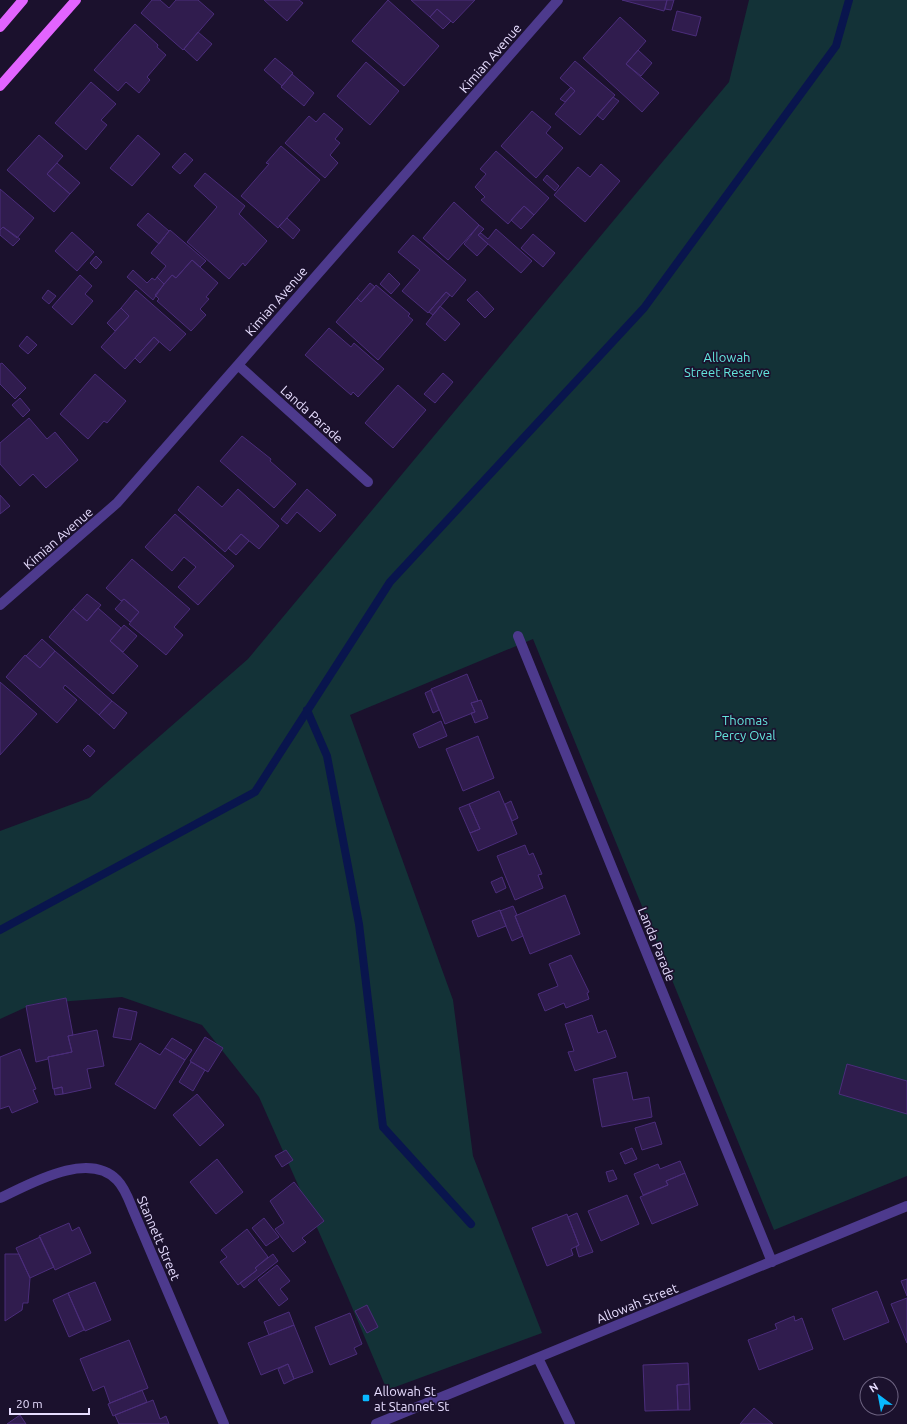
<svg xmlns="http://www.w3.org/2000/svg" width="907" height="1424" font-family="Ubuntu,sans-serif">
<style>
.green{fill:#133237}
.lines{fill:none;stroke-linecap:round;stroke-linejoin:round}
.stream{stroke:#09154d;stroke-width:8}
.building{fill:#301c4e;stroke:#4b2d7b}
.minor{stroke:#4d3a8d;stroke-width:10}
.major{stroke:#e264ff;stroke-width:10}
.poi-dot{fill:#09b8ff;stroke:#1b112d;stroke-width:1.5}
.labels{text-anchor:middle;stroke-width:3.5;stroke-linejoin:round;paint-order:stroke}
.street-label{font-size:13px;fill:#e7ddff;stroke:#1b112d}
.park-label{font-size:13px;fill:#63e5dd;stroke:#1b112d}
.poi-label{font-size:13px;fill:#e7ddff;stroke:#1b112d;text-anchor:start}
</style>
<rect width="100%" height="100%" fill="#1b112d"/>
<!-- green -->
<path class="green" d="M749,0H907V1176L774,1230L533,639L350,715L453,1000L473,1156L542,1333L387,1390L346,1293L259,1097L202,1025L122,997L33,1004L0,1019V831L89,798L248,659L729,82Z"/>
<g class="lines">
<!-- stream -->
<path class="stream" d="M307,710L327,756L359,924L383,1127L471,1224
M0,930L255,792L390,582L644,308L836,46L849,0"/>
</g>
<!-- building -->
<path class="building" d="M152,0H160L169,8L176,0H198L214,14L183,50L141,13Z
M264,0H299L303,3L287,21Z
M388,0L439,46L404,86L352,41Z
M411,0H475L453,23L437,9L430,17Z
M622,0H667L664,11Z
M667,0H674L671,10L665,9Z
M437,9L451,21L443,29L430,17Z
M677,11L701,17L696,36L672,30Z
M620,17L646,41L626,64L659,93L642,112L583,58Z
M135,24L158,45L157,47L166,55L147,77L150,80L139,93L126,82L118,91L94,70Z
M198,32L212,44L197,61L184,49Z
M638,50L652,63L641,76L626,64Z
M275,58L293,73L282,86L264,70Z
M575,61L615,95L580,135L555,114L575,91L560,78Z
M366,62L399,91L370,125L337,96Z
M292,74L314,93L304,106L281,87Z
M91,82L116,104L101,120L107,125L86,150L55,123Z
M571,87L575,91L565,102L560,99Z
M613,97L619,101L603,120L597,115Z
M532,111L551,127L546,133L563,148L536,178L501,146Z
M324,113L343,129L335,139L340,143L330,155L338,163L325,178L285,143L309,116L316,122Z
M39,135L63,156L47,174L70,194L54,212L7,170Z
M138,135L160,154L132,186L110,168Z
M281,146L320,180L278,228L241,196L269,164L266,163Z
M496,151L549,198L534,215L524,206L508,224L481,200L485,197L475,187L486,174L480,169Z
M185,153L193,160L180,174L172,167Z
M57,163L80,183L70,194L47,174Z
M601,164L620,181L585,222L554,195L578,167L590,177Z
M205,173L245,206L239,214L267,241L245,266L243,263L229,279L187,242L217,207L194,186Z
M547,175L559,186L555,191L543,180Z
M0,189L34,218L17,238L3,227L0,230Z
M454,202L479,225L448,260L423,238Z
M524,206L534,215L521,229L511,220Z
M148,213L169,231L159,244L137,225Z
M287,218L300,230L293,239L279,226Z
M479,225L484,229L478,235L488,244L477,256L464,244Z
M3,227L20,239L13,246L0,235V230Z
M496,229L532,261L521,273L478,235L481,233L488,239Z
M170,230L206,261L200,267L192,260L176,278L172,275L164,284L157,277L166,266L151,253Z
M72,232L94,252L77,271L55,251Z
M533,234L555,253L543,267L521,248Z
M413,235L466,280L452,297L446,292L428,313L402,291L420,270L398,252Z
M96,256L102,262L96,269L90,263Z
M192,260L218,283L206,297L209,299L200,309L206,315L191,331L157,301L159,299L155,295L172,275L176,278Z
M133,270L147,283L152,278L155,280L157,277L164,284L153,300L127,277Z
M389,273L400,284L391,294L380,284Z
M80,275L92,286L85,294L93,301L72,325L52,307Z
M370,283L375,287L361,302L357,298Z
M376,285L410,314L408,316L413,320L378,360L336,322L357,298L361,302Z
M48,290L56,296L49,304L42,298Z
M136,290L186,334L170,351L154,337L125,369L101,347L129,316L121,308Z
M477,291L494,309L485,318L467,300Z
M446,292L450,295L433,315L429,312Z
M440,306L460,324L445,341L426,324Z
M121,308L129,316L115,331L107,323Z
M329,328L351,347L354,343L384,369L358,397L353,392L351,395L305,355Z
M27,336L37,345L28,354L19,346Z
M154,337L159,342L140,363L135,358Z
M2,363L26,388L15,399L0,384V364Z
M443,373L453,382L435,403L424,394Z
M95,374L126,401L107,423L104,421L88,439L60,414Z
M398,385L426,410L393,448L365,423Z
M20,398L30,410L23,417L12,405Z
M29,418L47,439L55,432L78,460L46,488L33,474L20,486L0,464V443Z
M242,436L271,459L270,461L296,484L274,508L220,461Z
M198,486L222,507L238,489L279,526L259,549L241,534L225,552L178,510Z
M307,489L336,515L320,532L297,512L287,524L281,519Z
M0,495L10,506L0,514Z
M175,514L234,566L198,605L178,587L196,567L184,557L172,571L145,547Z
M241,534L249,541L236,555L228,548Z
M132,559L190,609L174,627L183,635L166,655L129,624L139,612L124,599L121,601L106,588Z
M87,594L101,605L87,621L73,609Z
M124,599L139,612L130,622L115,609Z
M98,608L121,628L110,641L138,666L113,694L49,637L73,609L87,621Z
M124,625L137,636L123,652L110,641Z
M42,639L55,651L40,668L26,656Z
M55,651L112,701L99,715L65,685L63,688L77,700L57,723L6,677L25,655L40,668Z
M467,674L478,701L471,703L475,712L445,724L431,689Z
M0,682L37,714L0,755Z
M431,690L439,710L433,713L425,693Z
M481,700L488,718L475,723L471,713L475,712L471,703Z
M112,701L127,713L114,729L99,715Z
M441,721L447,736L419,748L413,734Z
M478,736L494,778L463,791L446,749Z
M88,745L95,751L90,757L83,750Z
M499,791L517,834L478,851L470,833L480,829L469,804Z
M511,801L518,818L512,821L505,804Z
M469,804L480,829L470,833L459,808Z
M525,845L529,855L533,853L542,874L538,875L543,888L515,900L497,856Z
M502,877L506,888L496,893L491,882Z
M565,895L580,934L530,954L515,916Z
M513,906L517,915L515,916L523,936L512,941L500,911Z
M500,910L506,926L478,937L472,921Z
M571,955L589,992L587,993L589,999L566,1008L564,1003L545,1011L538,994L558,986L549,964Z
M66,998L73,1035L68,1036L72,1052L48,1057V1059L36,1062L26,1006Z
M119,1008L137,1012L131,1040L113,1037Z
M592,1015L598,1033L606,1030L616,1057L575,1071L568,1052L574,1051L565,1024Z
M97,1030L104,1066L87,1069L91,1088L63,1094L62,1087L53,1089L48,1057L72,1052L68,1036Z
M205,1037L223,1048L208,1072L190,1061Z
M172,1038L192,1050L185,1060L165,1048Z
M140,1043L160,1055L165,1048L185,1060L155,1109L115,1084Z
M20,1049L36,1089L33,1090L38,1102L12,1113L9,1106L0,1109V1057Z
M191,1062L205,1070L193,1091L179,1082Z
M847,1064L907,1081V1114L839,1094Z
M627,1072L633,1100L649,1097L652,1117L602,1127L593,1079Z
M62,1087L63,1094L55,1095L54,1089Z
M197,1094L224,1125L200,1146L173,1115Z
M655,1122L662,1144L642,1150L635,1128Z
M632,1148L637,1159L625,1164L620,1153Z
M286,1150L293,1160L282,1167L275,1156Z
M217,1159L243,1192L216,1214L190,1182Z
M680,1161L685,1173L666,1181L668,1185L643,1195L634,1174L658,1164L660,1169Z
M613,1170L617,1179L609,1182L606,1172Z
M685,1173L698,1205L652,1224L640,1197L668,1185L666,1181Z
M294,1182L324,1221L302,1238L306,1242L293,1252L275,1229L284,1223L270,1201Z
M627,1195L639,1224L601,1241L588,1211Z
M577,1213L593,1252L579,1257L576,1247L579,1245L568,1217Z
M567,1214L579,1245L571,1249L573,1255L547,1266L532,1228Z
M264,1218L279,1237L266,1246L252,1228Z
M69,1223L72,1231L79,1227L91,1253L55,1270L39,1236Z
M247,1229L268,1257L255,1268L257,1270L238,1285L220,1262L227,1257L221,1250Z
M40,1237L54,1267L30,1278L16,1248Z
M5,1254H19L30,1278L28,1303H23L22,1310L5,1321Z
M273,1254L278,1261L244,1288L240,1283L257,1270L255,1268Z
M277,1265L290,1281L280,1289L288,1299L279,1306L258,1280Z
M907,1279V1296L901,1281Z
M95,1282L111,1320L85,1331L68,1293Z
M877,1291L889,1322L844,1340L832,1309Z
M68,1293L84,1330L69,1337L53,1300Z
M907,1298V1343L891,1304Z
M367,1305L378,1327L367,1333L355,1311Z
M289,1312L294,1325L269,1335L264,1322Z
M350,1313L362,1344L354,1348L357,1354L330,1365L315,1327Z
M794,1316L795,1321L802,1318L813,1349L759,1370L748,1340L777,1329L775,1324Z
M294,1325L313,1372L294,1379L288,1364L261,1375L248,1343Z
M129,1340L148,1388L110,1403L104,1386L93,1391L80,1359Z
M688,1363L689,1384L677,1385L678,1410L645,1411L643,1365Z
M288,1364L294,1379L284,1384L278,1369Z
M689,1384L690,1410H678L677,1385Z
M142,1390L147,1402L113,1416L108,1404Z
M153,1400L160,1419L166,1416L169,1424H119L115,1415Z
M754,1408L773,1424H740Z
M20,1415L26,1424H7Z"/>
<g class="lines">
<!-- minor -->
<path class="minor" d="M238,365L368,482
M0,605L117,503L558,0
M518,636L772,1262
M0,1198C30,1184 88,1150 117,1180C125,1188 129,1200 133,1210L224,1424
M538,1358L570,1424
M376,1424L907,1206"/>
<!-- major -->
<path class="major" d="M0,27L23,0
M0,86L76,0"/>
</g>
<!-- markers -->
<rect class="poi-dot" x="362" y="1394" width="8" height="8" rx="2"/>
<g class="labels">
<!-- street labels -->
<g class="street-label">
<text transform="translate(490 58) rotate(-49)" y="5">Kimian Avenue</text>
<text transform="translate(276 301) rotate(-49)" y="5">Kimian Avenue</text>
<text transform="translate(312 414) rotate(42)" y="5">Landa Parade</text>
<text transform="translate(58 538) rotate(-41)" y="5">Kimian Avenue</text>
<text transform="translate(657 944) rotate(68)" y="5">Landa Parade</text>
<text transform="translate(159 1238) rotate(67)" y="5">Stannett Street</text>
<text transform="translate(637 1303) rotate(-22)" y="5">Allowah Street</text>
</g>
<!-- park labels -->
<g class="park-label">
<text x="727" y="362">Allowah<tspan x="727" dy="15">Street Reserve</tspan></text>
<text x="745" y="725">Thomas<tspan x="745" dy="15">Percy Oval</tspan></text>
</g>
<!-- poi labels -->
<g class="poi-label">
<text x="374" y="1396">Allowah St<tspan x="374" dy="15">at Stannet St</tspan></text>
</g>
</g>
<!-- north arrow -->
<g transform="translate(879 1396) rotate(328)"><circle r="19" fill="#1b112d" stroke="#6d6381"/>
<path d="M0-3L7 15L0 10L-7 15Z" fill="#09b8ff"/>
<text y="-6" font-size="11" font-weight="bold" text-anchor="middle" fill="#e7ddff">N</text>
</g>
<!-- scale -->
<path d="M10 1408v6h79v-6" fill="none" stroke="#e7ddff" stroke-width="2"/>
<text x="16" y="1408" font-size="12" fill="#e7ddff" stroke="#1b112d" stroke-width="3" paint-order="stroke">20 m</text>
</svg>
